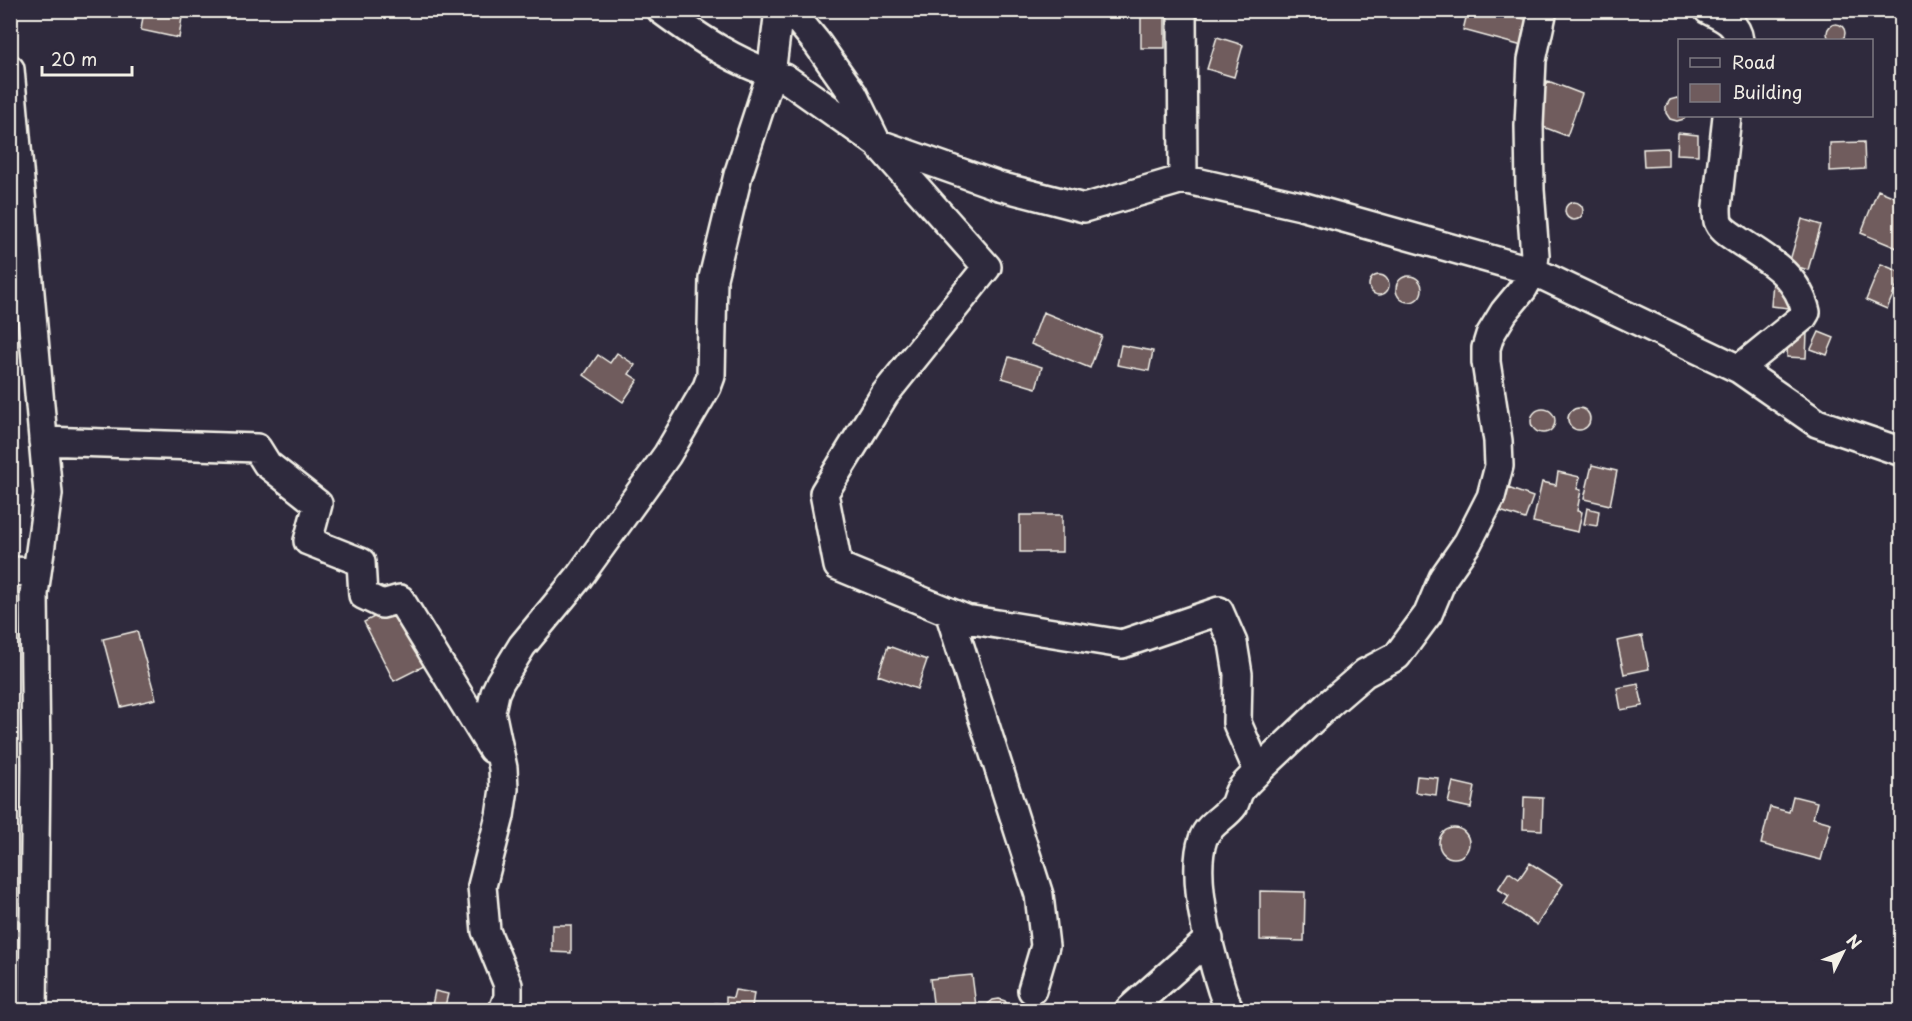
<svg xmlns="http://www.w3.org/2000/svg" width="1912" height="1021" font-family="'Playpen Sans',sans-serif">
<style>
.building{fill:#6f5b5d;stroke:#f4f1e8;stroke-width:1.5}
.lines{fill:none;stroke-linecap:round;stroke-linejoin:round}
.minor-casing{stroke:#f4f1e8;stroke-width:32}
.minor{stroke:#2f2a3d;stroke-width:27}
</style>
<rect width="100%" height="100%" fill="#2f2a3d"/>
<filter id="ink" filterUnits="userSpaceOnUse"><feTurbulence type="fractalNoise" baseFrequency=".0167" numOctaves="2"/><feDisplacementMap in="SourceGraphic" scale="12" xChannelSelector="R" yChannelSelector="G"/><feConvolveMatrix kernelMatrix="1 2 1 2 8 2 1 2 1" color-interpolation-filters="sRGB"/></filter>
<g filter="url(#ink)">
<!-- building -->
<path class="building" d="M144,10H183L179,38L141,30Z
M1141,10H1165V48H1141Z
M1468,10H1511L1510,15L1532,21L1526,47L1463,30Z
M1827 33a9 9 0 1 1 18 0a9 9 0 1 1-18 0Z
M1217,37L1243,45L1234,77L1207,69Z
M1548,81L1582,94L1567,136L1533,123Z
M1677,98L1680,99V116H1686L1684,119L1677,121L1670,119L1666,113V106L1670,100Z
M1678,133L1698,135V155L1677,154Z
M1864,142L1865,169L1830,171V143Z
M1668,148V166L1644,167L1643,149Z
M1878,190L1902,200V237L1897,248L1861,233Z
M1565 211a9 9 0 1 1 18 0a9 9 0 1 1-18 0Z
M1802,219L1821,225L1808,270L1789,264Z
M1881,264L1902,273L1887,309L1866,300Z
M1369 285a10 10 0 1 1 20 0a10 10 0 1 1-20 0Z
M1396 289a13 13 0 1 1 26 0a13 13 0 1 1-26 0Z
M1773,281L1793,283L1789,308L1771,306Z
M1043,312L1102,336L1090,368L1031,344Z
M1788,332L1807,333L1806,358L1787,357Z
M1819,332L1834,338L1827,355L1811,349Z
M1121,345L1153,351L1149,371L1117,365Z
M617,353L635,365L629,374L638,380L623,402L584,375L598,355L610,363Z
M1009,357L1042,367L1036,388L1002,378Z
M1568 419a11 11 0 1 1 22 0a11 11 0 1 1-22 0Z
M1531 421a12 12 0 1 1 24 0a12 12 0 1 1-24 0Z
M1592,465L1617,471L1610,505L1584,499Z
M1558,472L1580,477L1577,489L1581,490L1577,511L1582,512L1578,532L1533,522L1542,482L1556,485Z
M1508,488L1533,497L1525,519L1500,511Z
M1587,508L1599,511L1597,526L1584,524Z
M1020,515H1062V552H1020Z
M394,607L424,666L394,681L364,622Z
M137,631L156,699L121,707L103,639Z
M1642,636L1649,669L1624,674L1617,641Z
M888,646L927,660L917,689L878,675Z
M1638,684L1643,706L1621,710L1617,688Z
M1417,776L1438,778L1436,795L1415,792Z
M1453,782L1475,787L1471,808L1448,803Z
M1793,796L1817,802L1813,818L1831,823L1821,860L1761,844L1770,807L1789,812Z
M1524,797L1543,798L1542,830L1523,829Z
M1439 843a15 15 0 1 1 30 0a15 15 0 1 1-30 0Z
M1530,863L1563,884L1537,925L1504,904L1509,896L1498,889L1509,872L1519,879Z
M1260,891L1305,892L1304,941L1260,940Z
M552,925H571V953L552,952Z
M972,975L976,1006L934,1010L930,979Z
M735,990L754,993L752,1007L768,1009V1010H714L715,1003L726,1004V997L733,998Z
M435,991L448,994L444,1010H431Z
M999,999L1005,1001L1009,1007L1008,1010H988V1004L993,1000Z"/>
<g class="lines">
<defs>
<path id="minor" d="M661,10C699,38 739,65 785,78L877,143L999,186L1084,208L1183,179L1301,206L1533,271L1739,369L1817,423L1902,452
M790,10L817,43L853,94L877,143L987,267L885,394L824,493L838,566L966,619L1122,644L1219,611L1233,643L1238,674L1237,723L1258,771C1252,778 1244,784 1239,792C1237,796 1236,801 1234,805C1226,817 1208,824 1203,839C1189,879 1214,971 1229,1010
M1182,10L1183,179
M1708,10C1722,17 1737,23 1739,40
M10,69L48,494L34,594L36,764L33,1010
M1727,116L1717,207C1717,211 1717,217 1718,221C1721,230 1731,235 1738,240C1768,260 1797,274 1806,312L1803,317L1739,369
M43,441L257,448L267,464L318,504L308,541L361,562L363,595L382,604L400,599L492,749
M10,571L37,572
M949,612L1039,895L1045,946L1032,990
M1258,771L1328,705L1365,673L1397,656L1428,614L1443,578L1468,542L1491,497L1499,466L1498,441L1486,362V348L1490,335L1504,312L1523,289L1533,271L1535,255L1530,190L1529,125L1532,60L1543,10
M503,1010L508,997V985L486,931L482,886L500,816L504,789L503,768L491,711L495,693L500,682L522,646L579,577L667,455L707,387L711,376L713,278L738,175L771,74L779,10
M1129,1010L1209,939"/>
</defs>
<!-- minor casing -->
<use href="#minor" class="minor-casing"/>
<!-- minor -->
<use href="#minor" class="minor"/>
</g>
</g>
<!-- margin -->
<rect width="1912" height="1021" fill="none" stroke="#2f2a3d" stroke-width="36"/>
<rect x="18" y="18" width="1876" height="985" fill="none" stroke="#f4f1e8" stroke-width="2" filter="url(#ink)"/>
<!-- legend -->
<rect x="1678" y="39" width="195" height="78" fill="#2f2a3d" stroke="#7e7a81" stroke-width="1.5"/>
<rect x="1690" y="58" width="30" height="9" fill="#2f2a3d" stroke="#7e7a81" stroke-width="1.5"/>
<text x="1732" y="69" font-size="18" fill="#f4f1e8">Road</text>
<rect x="1690" y="84" width="30" height="18" fill="#6f5b5d" stroke="#7e7a81" stroke-width="1.5"/>
<text x="1732" y="99" font-size="18" fill="#f4f1e8">Building</text>
<!-- north arrow -->
<g transform="translate(1843 952) rotate(47)" stroke="#2f2a3d" stroke-width="4.5" paint-order="stroke">
<path d="M0-4.5L10 22L0 15L-10 22Z" fill="#f4f1e8"/>
<text y="-9" font-size="16" font-weight="bold" text-anchor="middle" fill="#f4f1e8">N</text>
</g>
<!-- scale -->
<path d="M42 66v9h90v-9" fill="none" stroke="#f4f1e8" stroke-width="3"/>
<text x="51" y="66" font-size="18" fill="#f4f1e8" stroke="#2f2a3d" stroke-width="4.5" paint-order="stroke">20 m</text>
</svg>
